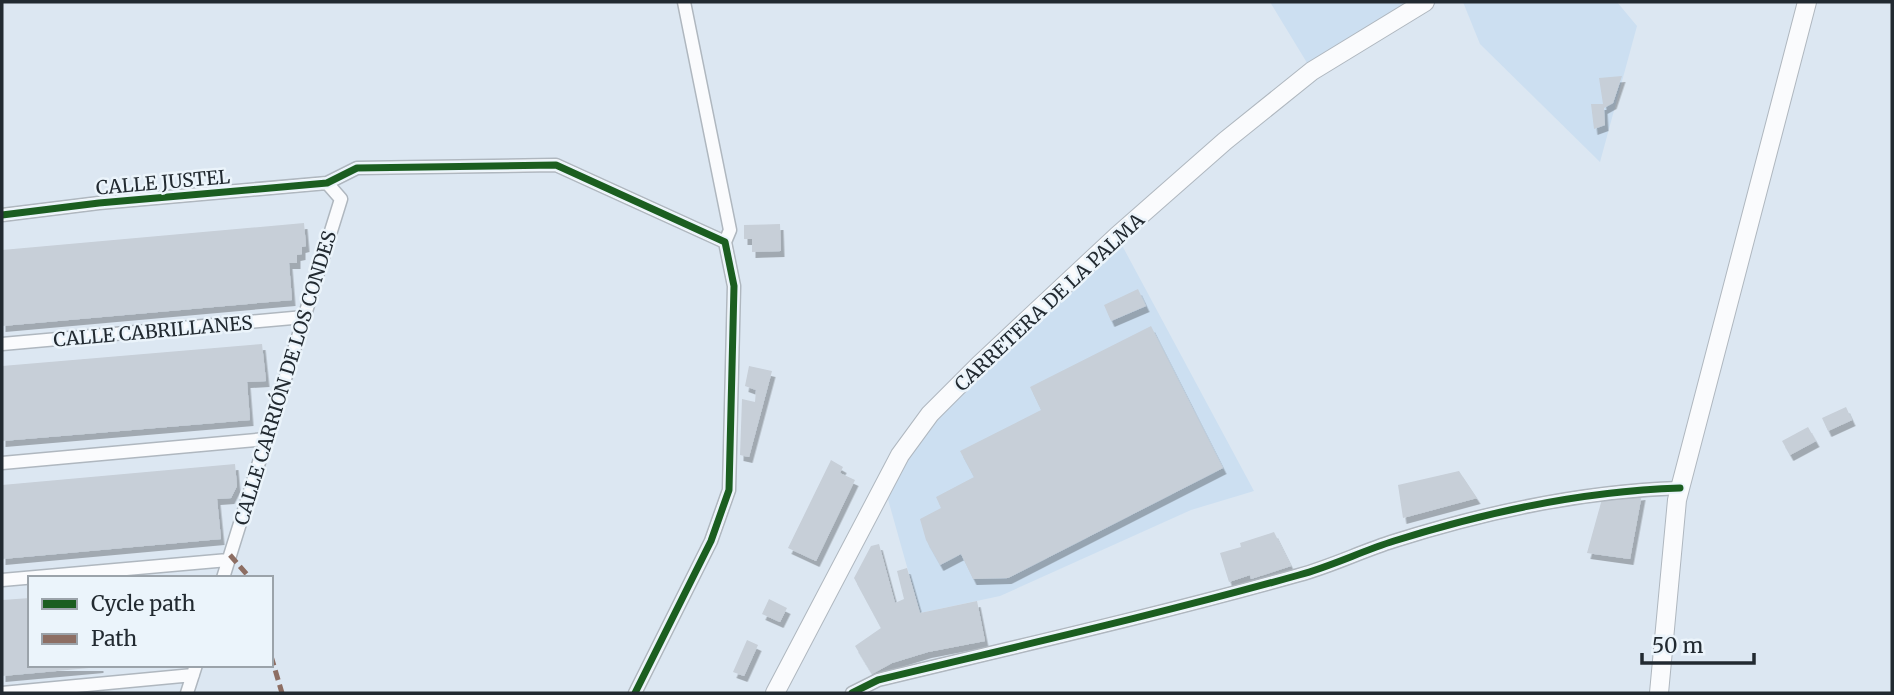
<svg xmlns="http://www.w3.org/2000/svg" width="1894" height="695" font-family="Merriweather,serif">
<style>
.built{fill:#ccdff1}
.building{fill:#c7cfd8;filter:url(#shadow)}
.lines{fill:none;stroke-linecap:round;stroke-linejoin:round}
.minor-casing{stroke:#afb7bf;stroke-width:15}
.secondary-casing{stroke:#afb7bf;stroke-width:20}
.minor{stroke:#fafbfd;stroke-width:12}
.secondary{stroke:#fafbfd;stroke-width:18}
.quiet{stroke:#8d6e63;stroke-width:5;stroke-dasharray:10 5;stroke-linecap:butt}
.cycleway-casing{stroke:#ebf4fb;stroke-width:11}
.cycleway{stroke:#1b5e20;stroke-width:7}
.labels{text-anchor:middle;stroke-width:5;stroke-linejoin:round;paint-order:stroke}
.street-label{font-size:19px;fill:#222a31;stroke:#ebf4fb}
</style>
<defs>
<filter id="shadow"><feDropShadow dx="3.5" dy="6" stdDeviation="0" flood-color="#0004"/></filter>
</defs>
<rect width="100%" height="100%" fill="#dce7f2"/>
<!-- built -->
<path class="built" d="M1270,2H1422L1312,71Z
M1463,2H1617L1637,26L1600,162L1480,44Z
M1117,236L1254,491L1191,510L1000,596L920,613L884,485L900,455Z"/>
<!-- building -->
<path class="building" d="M1622,76L1613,103L1604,108L1605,125L1594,129L1591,104H1603L1599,78Z
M304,223L306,246L302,247V254L297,255V263H289L292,300L2,326V250Z
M780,224L781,251L752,252V239H744V225Z
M1138,289L1146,306L1111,321L1104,305Z
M1151,326L1223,468L1008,578L973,579L961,554L940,565L926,540L920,519L941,508L936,497L974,477L960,451L1041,410L1030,387Z
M262,344L266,381L247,382L250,420L2,441V366Z
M749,366L772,371L749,457L740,455L742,399L755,402L756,390L745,386Z
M1846,407L1852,420L1828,431L1822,418Z
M1808,427L1816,441L1790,455L1782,441Z
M831,460L843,467L840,473L855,480L816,561L788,548Z
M235,464L237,486L231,498L217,499L221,539L2,559V485Z
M1459,471L1477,498L1403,518L1398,485Z
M1642,494L1630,559L1587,553L1602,499Z
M1274,532L1291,566L1251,579L1250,575L1229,582L1220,553L1241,547L1240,543Z
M879,544L895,603L904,599L897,571L907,568L920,613L977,601L985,641L928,652L892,663L872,674L855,646L881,628L854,578L871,546Z
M30,598V665H100V667L2,676V600Z
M769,599L787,608L780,622L762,614Z
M747,640L758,645L744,676L733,672Z"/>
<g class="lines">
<defs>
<path id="minor" d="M684,2L730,230L725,242
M2,215L99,203L327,183L357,168L556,165L725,242L734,286L729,490L711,541L635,693
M2,344L304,317
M2,463L266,439
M223,578L341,199L327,183
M2,580L228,560
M2,693L193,675
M187,693L196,665
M852,693L878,680C1019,646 1160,614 1299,575C1332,566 1362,551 1394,541C1486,512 1583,491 1680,488"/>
<path id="secondary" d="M775,693L900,455L930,414L979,365L1117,236L1225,141L1312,71L1425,2
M1659,693L1677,500L1807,2"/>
</defs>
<!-- minor casing -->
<use href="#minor" class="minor-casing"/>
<!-- secondary casing -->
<use href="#secondary" class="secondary-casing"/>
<!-- minor -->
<use href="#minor" class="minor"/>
<!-- secondary -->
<use href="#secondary" class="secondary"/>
<!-- quiet -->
<path class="quiet" d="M230,555L250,578
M271,656L282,693"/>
<defs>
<path id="cycleway" d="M2,215L99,203L327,183L357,168L556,165L725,242L734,286L729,490L711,541L635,693
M852,693L878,680C1019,646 1160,614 1299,575C1332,566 1362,551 1394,541C1486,512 1583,491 1680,488"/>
</defs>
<!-- cycleway casing -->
<use href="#cycleway" class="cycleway-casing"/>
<!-- cycleway -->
<use href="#cycleway" class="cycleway"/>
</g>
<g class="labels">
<!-- street labels -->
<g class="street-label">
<text transform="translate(163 182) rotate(-5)" y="7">CALLE JUSTEL</text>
<text transform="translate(1049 302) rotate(-43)" y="7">CARRETERA DE LA PALMA</text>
<text transform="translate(153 331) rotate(-5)" y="7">CALLE CABRILLANES</text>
<text transform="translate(285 378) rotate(-73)" y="7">CALLE CARRIÓN DE LOS CONDES</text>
</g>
</g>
<!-- border -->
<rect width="1894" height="695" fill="none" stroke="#222a31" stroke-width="7"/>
<!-- legend -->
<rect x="28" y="576" width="245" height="91" fill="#ebf4fb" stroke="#9ba3aa" stroke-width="2"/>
<rect x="42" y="599" width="35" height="10" fill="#1b5e20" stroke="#9ba3aa" stroke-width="2"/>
<text x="91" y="611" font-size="21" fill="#222a31">Cycle path</text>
<rect x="42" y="634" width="35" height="10" fill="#8d6e63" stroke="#9ba3aa" stroke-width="2"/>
<text x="91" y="646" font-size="21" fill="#222a31">Path</text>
<!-- scale -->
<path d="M1642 653v10h112v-10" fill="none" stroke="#222a31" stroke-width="3.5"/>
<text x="1652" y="653" font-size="21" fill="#222a31" stroke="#ebf4fb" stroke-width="5" paint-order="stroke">50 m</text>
</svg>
